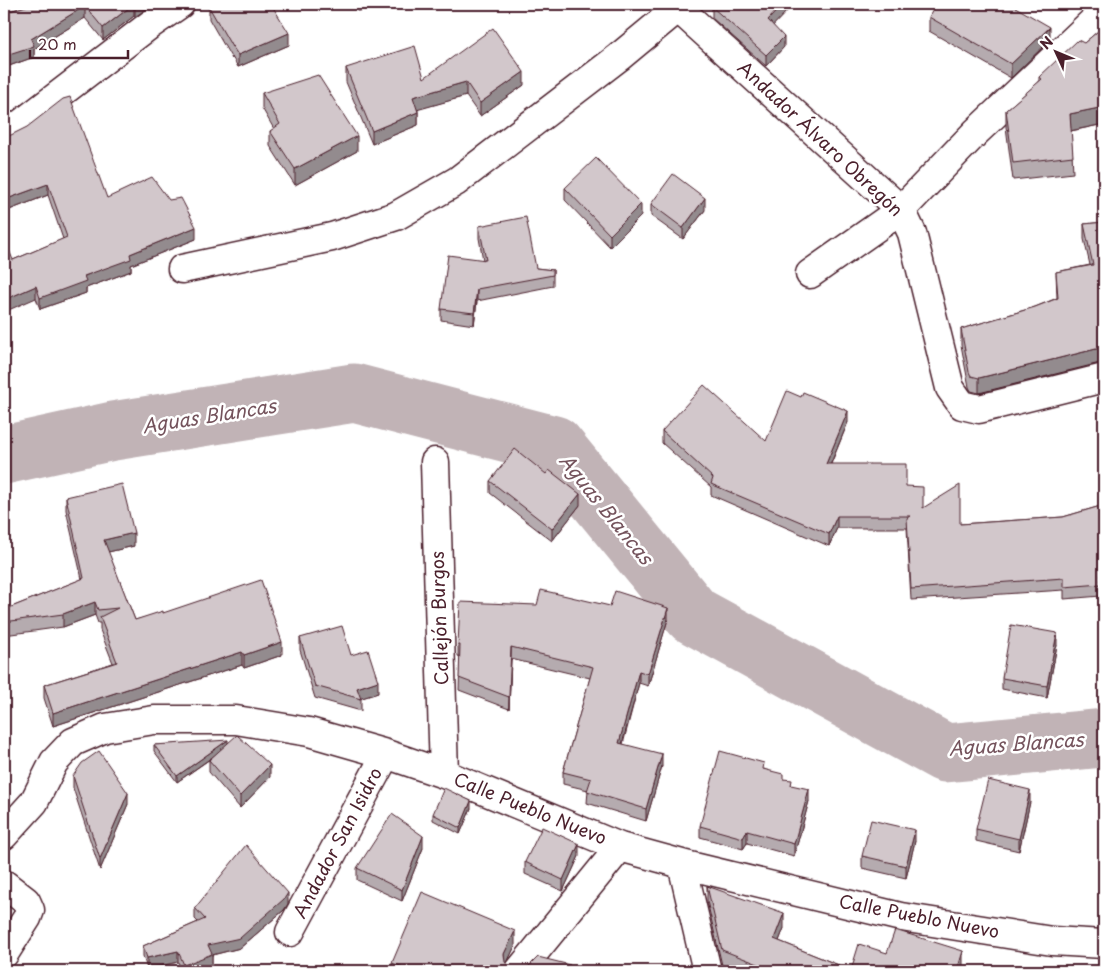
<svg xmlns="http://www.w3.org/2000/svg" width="1108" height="975" font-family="'Playpen Sans',sans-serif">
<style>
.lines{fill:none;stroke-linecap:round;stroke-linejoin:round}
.river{stroke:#c1b3b6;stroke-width:59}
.minor-casing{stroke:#4a1f2b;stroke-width:31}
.minor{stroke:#fff;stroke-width:28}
.wall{fill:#b5abaf;stroke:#4a1f2b}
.shaded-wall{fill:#938b8e;stroke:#4a1f2b}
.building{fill:#d2c7cb;stroke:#4a1f2b}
.labels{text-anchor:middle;stroke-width:5;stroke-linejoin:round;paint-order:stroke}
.street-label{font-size:18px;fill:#4a1f2b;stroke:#fff}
.water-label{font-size:19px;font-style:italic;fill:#74535c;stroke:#fff}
</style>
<rect width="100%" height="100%" fill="#fff"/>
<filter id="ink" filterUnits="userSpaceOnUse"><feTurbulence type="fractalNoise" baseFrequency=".02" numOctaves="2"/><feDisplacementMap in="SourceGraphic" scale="10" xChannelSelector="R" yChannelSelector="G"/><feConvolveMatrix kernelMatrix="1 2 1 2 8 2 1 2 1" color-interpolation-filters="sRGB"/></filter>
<g filter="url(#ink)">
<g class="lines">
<!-- river -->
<path class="river" d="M4,455L113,431L354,393L554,445L693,615L945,753L1104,738"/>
<defs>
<path id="minor" d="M678,8L901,210L912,233L950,388L962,405L979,409L1104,378
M4,133L18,126L151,24L180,4
M182,269L332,237L396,216L457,181L619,57L683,4
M810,274L901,210L976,132L1104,11
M435,462L444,774
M4,835L34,802L54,762L73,742L105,728L154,720H236L309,732L386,754L444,774L620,847L682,864L901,917L1052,941L1104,944
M682,864L707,971
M4,884L26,901L30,910L27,918L4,954
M290,932L386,754
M519,971L620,847"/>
</defs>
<!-- minor casing -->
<use href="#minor" class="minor-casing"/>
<!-- minor -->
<use href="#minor" class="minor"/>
</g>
<!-- wall -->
<path class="wall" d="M32,4H153L135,17L134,16L103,40L85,18L34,49V57L9,66L4,54V13Z
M356,4H409L357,11Z
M791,4V7L773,25L784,47L766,66L712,18V7Z
M209,7L289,45L238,67L232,57V59L209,19Z
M929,17L1050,40L1011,78L929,31Z
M1104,26V124L1071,131L1073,173L1013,180L1006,127V110L1039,82V77L1084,43Z
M346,68L424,78L524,85L480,116L466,96L418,109V125L372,144L346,82Z
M262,93L357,151L295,185L270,146V131L274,129L262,108Z
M4,137L107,198L196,239L131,265V271L86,288V293L40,309L36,298L13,260L63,239L48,195L4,212Z
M565,188L641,216L610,247L565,200Z
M651,204L705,210L683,239L651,216Z
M1104,222V363H1100L979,393L971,391L969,387L961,345V329L1035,307L1057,298L1056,272L1090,265L1084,239V224Z
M479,226L536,268L553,270V286L477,301L474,325L441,320V309L483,260L479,238Z
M848,422L831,464L906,486L923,508L960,524L1063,517L1104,505V564H1102L1101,596L1064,599V590L911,600L907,528H837L829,546L711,495V487L662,443V431L766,441Z
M490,481L580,505L552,541L490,493Z
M66,497L134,546L108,552L135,620L163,613L282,655L244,668L242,665L53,726L44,698V685L113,663L100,630V623H98L95,615L63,627L4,635V610L82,579L66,510Z
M668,619L648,686L639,683L623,744L662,766L646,821L587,803L588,790L563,784V772L590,678L511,659L509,709L459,690L460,657L458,656V645Z
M300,638L351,655L378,693L361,698V711L315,698L300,650Z
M1057,645L1047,698L1002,689V678Z
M228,743L270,777L240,808L209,772V760L213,757L177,782L154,751V745Z
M764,769L783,779L792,785L809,801L794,856L747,843L743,849L700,837V826Z
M73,776L128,804L100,870L73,788Z
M1030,802L1019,851L976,841V829Z
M471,808L460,834L433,820V814Z
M915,841L906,878L862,868V856Z
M423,848L402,901L357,880V868Z
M579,856L563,891L525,874V862Z
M707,886L784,928L779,941L851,970L887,953L963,966L962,971H738L722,965L707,901Z
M288,904L284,910L240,948L212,955V964L195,971H182L178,962L147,969L143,956V946L198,922L195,919V908Z
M515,946L506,964L510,968L517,971H570H392V963Z"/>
<!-- shaded-wall -->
<path class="shaded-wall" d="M134,4V16L103,40V28Z
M137,4H153L135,17V5Z
M783,4H791V7L768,31V20Z
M85,6V18L34,49V57L9,66V54L31,39Z
M1050,27V40L1011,78V64Z
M289,33V45L238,67V55Z
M784,37V47L766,66V55Z
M524,72V85L480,116V103Z
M466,82V96L413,111V97Z
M1104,107V124L1070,131V114Z
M418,112V125L372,144V131Z
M357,136V151L295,185V169Z
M48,184V195L4,212V200Z
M705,198V210L683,239V228Z
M641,204V216L610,247V235Z
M196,227V239L131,265V271L86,288V293L40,309V298L130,254Z
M36,286V298L4,312V300Z
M477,289V301L474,325V313Z
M1100,348V363L979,393V378Z
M848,411V422L826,475V464Z
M580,494V505L552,541V529Z
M837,516V528L829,546V534Z
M134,533V546L104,553V540Z
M95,602V615L63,627V614Z
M668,608V619L648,686V674Z
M1057,633V645L1047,698V686Z
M282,642V655L244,668V655Z
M511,647V659L509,709V697Z
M242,652V665L53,726V713Z
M639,671V683L619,755V743Z
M378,681V693L359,699L357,688Z
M7,729V741L4,742V730Z
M228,740V746L177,782V776Z
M662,754V766L646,821V809Z
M270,765V777L240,808V796Z
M809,789V801L794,856V844Z
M1030,790V802L1019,851V839Z
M128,793V804L100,870V859Z
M471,801V808L460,834V828Z
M915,830V841L906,878V866Z
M747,831V843L743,849V838Z
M423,836V848L402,901V890Z
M579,844V856L563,891V880Z
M288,893V904L284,910L240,948L212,955V964L195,971H184V965L208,945Z
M784,913V928L774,954V939Z
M515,931V946L504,969V954Z
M178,951V962L147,969V958Z
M963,951V966L962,971H957Z"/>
<!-- building -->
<path class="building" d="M32,4H134L103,28L85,6L31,39L34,46L9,54L4,43V13Z
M215,4H271L289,33L238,55L232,46V47L209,7Z
M716,4H783L768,20L784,37L766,55L712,7Z
M936,4H1010L1050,27L1011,64L929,17Z
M1104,26V107L1070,114L1073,156L1013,163L1006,110L1042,79L1039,77L1078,40L1084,43Z
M493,28L524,72L480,103L466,82L413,97L418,112L372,131L346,68L415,46L424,78Z
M318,75L357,136L295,169L270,131L280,124L262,93Z
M70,97L107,198L152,177L169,200L181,198L196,227L130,254L131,259L84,276L86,281L40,298L36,286L4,300V252L9,250L13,260L67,237L48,184L4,200V137L11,135L27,127L63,99Z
M596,158L641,204L610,235L565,188Z
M673,174L705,198L683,228L651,204Z
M526,217L536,268L553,270V275L477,289L474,313L441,309L448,255L486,260L479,226Z
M1104,222V348H1100L979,378L971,376L969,372L961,329L1035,307L1058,298L1056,272L1093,265L1084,224Z
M704,385L766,441L787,391L801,397L803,392L848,411L826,464H906V486L923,487V508L960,485V524L1063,517L1104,505V552H1102L1101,584L1064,587V578L911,589L907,518L910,516H837L829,534L711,484L713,478L662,431Z
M515,449L546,474L549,470L580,494L552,529L490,481Z
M122,484L134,533L104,540L135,620L163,611V613L261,580L282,642L244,655L242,652L53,713L44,685L117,662L100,617L118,608L98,610L95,602L63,614L4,622V610L84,578L66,497Z
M541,590L610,606L615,591L668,608L648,674L639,671L619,743L662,754L646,809L587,791L591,779L563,772L593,667L511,647L509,697L459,678L460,645H458L460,602L537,605Z
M1011,625L1057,633L1047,686L1002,678Z
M342,626L351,655L368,650L378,681L357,688L361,699L315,686L300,638Z
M4,711L7,717V729L4,730Z
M237,735L270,765L240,796L209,760Z
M228,740L177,776L154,745Z
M99,751L128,793L100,859L73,776L82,763Z
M720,751L764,763L763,769L783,774V779L792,780L791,785L809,789L794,844L747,831L743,838L700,826Z
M988,780L1030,790L1019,839L976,829Z
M444,788L471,801L460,828L433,814Z
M392,814L423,836L402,890L357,868Z
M871,820L915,830L906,866L862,856Z
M542,827L579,844L563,880L525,862Z
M246,845L288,893L284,899L240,938L208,945L212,954L184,965L178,951L147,958L143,946L205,919L195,908Z
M707,886L784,913L774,939L851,970L859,944L887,953L895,930L963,951L957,971H776L722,950Z
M422,892L515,931L504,954L505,962L510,968L517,971L525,970L538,957L570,965L568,971H415L392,963Z"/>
</g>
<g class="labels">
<!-- street labels -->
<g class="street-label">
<text transform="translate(820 139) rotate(43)" y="6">Andador Álvaro Obregón</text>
<text transform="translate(440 618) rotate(-92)" y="6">Callejón Burgos</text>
<text transform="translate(530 809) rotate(22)" y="6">Calle Pueblo Nuevo</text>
<text transform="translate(338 843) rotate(-62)" y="6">Andador San Isidro</text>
<text transform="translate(919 917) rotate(11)" y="6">Calle Pueblo Nuevo</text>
</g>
<!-- water labels -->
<g class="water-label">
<text transform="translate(209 416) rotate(-9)" y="7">Aguas Blancas</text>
<text transform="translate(606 509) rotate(51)" y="7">Aguas Blancas</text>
<text transform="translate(1016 744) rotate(-4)" y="7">Aguas Blancas</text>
</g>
</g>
<!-- margin -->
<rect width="1108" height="975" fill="none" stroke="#fff" stroke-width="20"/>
<rect x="10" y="10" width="1088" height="955" fill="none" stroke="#4a1f2b" stroke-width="2" filter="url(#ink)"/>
<!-- north arrow -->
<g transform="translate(1056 52) rotate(314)" stroke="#ffffff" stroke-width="4" paint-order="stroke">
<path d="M0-4L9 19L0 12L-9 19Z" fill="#4a1f2b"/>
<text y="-8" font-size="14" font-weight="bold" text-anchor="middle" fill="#4a1f2b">N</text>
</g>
<!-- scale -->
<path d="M30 50v8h98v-8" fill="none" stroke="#4a1f2b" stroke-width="2.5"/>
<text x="38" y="50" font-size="15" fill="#4a1f2b" stroke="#ffffff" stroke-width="4" paint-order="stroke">20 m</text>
</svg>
